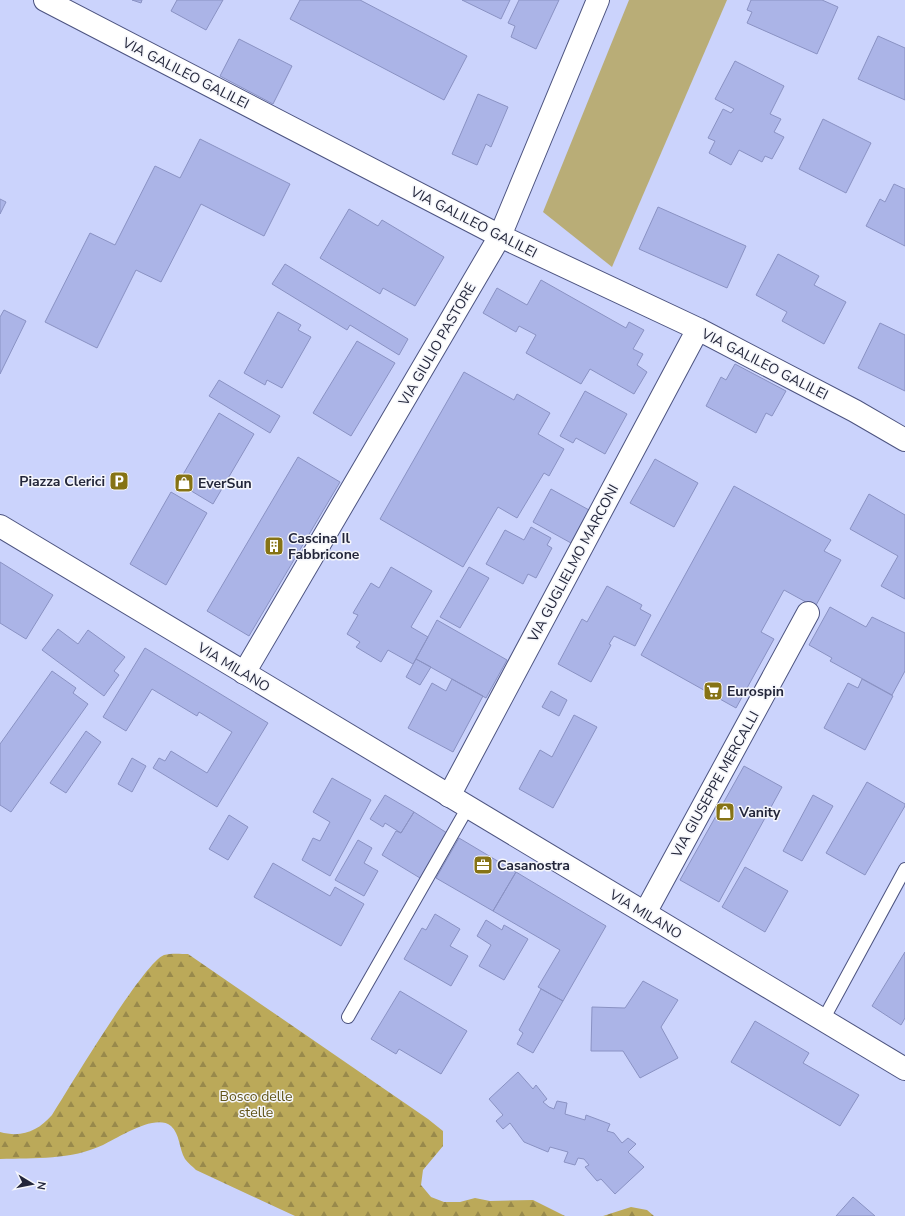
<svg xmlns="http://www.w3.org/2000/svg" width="905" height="1216" font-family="'Nunito Sans',sans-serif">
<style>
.forest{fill:url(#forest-firs)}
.green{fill:#b9ad77}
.building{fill:#abb4e7;stroke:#8a92c3}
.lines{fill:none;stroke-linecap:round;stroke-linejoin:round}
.service-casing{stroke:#4d5480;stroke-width:14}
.minor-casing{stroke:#4d5480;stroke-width:24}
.tertiary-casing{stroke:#4d5480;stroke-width:24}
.service{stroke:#fff;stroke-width:12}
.minor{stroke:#fff;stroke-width:22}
.tertiary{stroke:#fff;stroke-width:22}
.labels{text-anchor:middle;stroke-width:3;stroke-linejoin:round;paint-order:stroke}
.street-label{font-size:14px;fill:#23263a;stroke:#f5f6fb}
.poi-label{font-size:14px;font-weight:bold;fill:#23263a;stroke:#f5f6fb;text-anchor:start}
.park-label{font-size:14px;fill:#615418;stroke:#f5f6fb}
</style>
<defs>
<pattern id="forest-firs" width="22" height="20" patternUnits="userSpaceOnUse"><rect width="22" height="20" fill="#bba959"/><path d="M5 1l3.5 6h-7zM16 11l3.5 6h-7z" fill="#98894b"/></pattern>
</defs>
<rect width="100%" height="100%" fill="#cbd3fc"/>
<!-- forest -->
<path class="forest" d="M188,954L428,1119L443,1131V1146L423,1170L421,1185L431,1197L444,1202H460L475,1198L490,1201L533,1200L565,1216H295L196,1170C193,1167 188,1163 185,1159C179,1149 180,1134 171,1126C155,1113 118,1138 103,1145C71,1160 35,1158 0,1159V1132C22,1138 38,1131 52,1115C68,1090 144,962 164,955C171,953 181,954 188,954Z
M631,1207L647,1210L654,1216H603Z"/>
<!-- green -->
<path class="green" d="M629,0H727L612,267L543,212Z"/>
<!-- building -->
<path class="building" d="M132,0H142L141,3Z
M177,0H223L206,30L171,11Z
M300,0H360L467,56L444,100L290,19Z
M462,0H510L501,19Z
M519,0H559L536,49L511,37L515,26L508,23Z
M751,0H822L838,7L817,54L747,23L752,12L747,10Z
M878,36L905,48V100L858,79Z
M239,39L292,66L273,104L220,76Z
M735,61L784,86L770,114L781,119L774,132L784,137L772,159L765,156L762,162L739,150L731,165L709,153L715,141L708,138L723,109L731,113L734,109L715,99Z
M478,94L508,107L491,147L486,144L477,165L452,154Z
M823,119L871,143L846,193L799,169Z
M200,139L290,184L264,236L201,204L161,282L136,270L97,348L45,322L90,233L115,245L155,166L180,178Z
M894,184L905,189V246L866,226L880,199L885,202Z
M0,199L6,202L0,214Z
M658,207L746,246L727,288L639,249Z
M349,209L378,226L382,220L444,257L415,306L383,288L380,294L320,258Z
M778,254L819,276L814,285L846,302L824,344L782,321L787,312L756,295Z
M285,264L408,339L399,355L350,325L347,330L272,284Z
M541,280L626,328L629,322L644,330L633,349L643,354L637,365L647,372L634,394L590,369L581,384L526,353L536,335L519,326L516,332L483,313L497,288L527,305Z
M4,310L26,321L0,374V317Z
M278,312L301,325L298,330L311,337L282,388L267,380L265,385L244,373Z
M880,323L905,335V391L858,368Z
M357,341L395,363L351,436L313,413Z
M735,364L786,391L772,416L766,413L756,433L706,406L721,377L726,380Z
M464,372L514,400L517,394L550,413L538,434L564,449L549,476L544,473L517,518L498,507L463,567L380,519Z
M219,380L280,416L270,433L209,396Z
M585,391L627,414L605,454L576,438L573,443L560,436Z
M219,413L254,434L213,504L178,483Z
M298,457L340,482L249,636L207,611Z
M655,459L698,483L674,527L630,503Z
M734,486L831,540L824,551L841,560L815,607L784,590L761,632L774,639L736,708L641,655Z
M551,489L589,510L571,543L533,522Z
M171,492L207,513L166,585L130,564Z
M869,494L905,515V599L881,586L898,556L850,529Z
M531,527L551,538L547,545L552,548L536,578L528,574L523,584L486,564L505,530L524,540Z
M0,562L53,595L26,639L0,623Z
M391,567L432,591L411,627L428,637L413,664L388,650L381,662L356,647L360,642L347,634L358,615L353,613L371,583L379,588Z
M469,567L489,578L460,628L440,617Z
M607,586L642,605L640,609L651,615L635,646L614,636L609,644L611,645L591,682L558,664L582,619L587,622Z
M830,607L866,627L872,617L905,633V671L892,695L830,661L832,658L809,645Z
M437,620L507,660L486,698L416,659Z
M58,629L78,644L88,630L125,657L114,671L119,675L104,696L42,650Z
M145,648L268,723L217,807L153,768L159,758L165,761L171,751L207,773L232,732L199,712L197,716L152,689L126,731L103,717Z
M416,659L431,667L420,685L406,677Z
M52,671L76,688L73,693L88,704L11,812L0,805V744Z
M452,679L483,696L453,752L408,728L432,683L446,691Z
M862,679L893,696L865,750L824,728L848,683L858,688Z
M551,691L567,700L559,716L542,707Z
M574,715L597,727L553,808L519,789L540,750L552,757Z
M86,731L101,742L66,793L50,783Z
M132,758L146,766L132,792L118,784Z
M744,766L782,787L719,902L680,880Z
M332,778L371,800L330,876L302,860L313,838L320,841L330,822L313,812Z
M867,782L905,804V806L865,875L826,853Z
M385,795L414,812L401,833L385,823L383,827L370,819Z
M813,795L833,806L802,861L783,851Z
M414,812L447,833L420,878L382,855L396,831L401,833Z
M229,815L248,827L228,860L209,849Z
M459,838L516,872L493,911L436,878Z
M358,840L372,848L364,863L378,871L364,896L335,880Z
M273,863L330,896L335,887L364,904L341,946L254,897Z
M745,867L788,891L765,932L722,907Z
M516,872L606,926L563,1001L538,987L560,950L493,911Z
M435,914L460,929L450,946L468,956L451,986L404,959L422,928L426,930Z
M486,920L502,930L504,925L528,939L504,980L479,966L491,945L477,936Z
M905,952V1018L901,1025L872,1006Z
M643,981L678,1000L661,1027L678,1058L640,1078L623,1051H591L592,1007L625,1008Z
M541,989L563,1001L533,1053L517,1044L523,1033L519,1030Z
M400,991L467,1031L441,1074L399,1049L396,1054L371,1039Z
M755,1021L809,1053L803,1063L859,1095L840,1126L731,1062Z
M518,1072L533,1089L536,1085L547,1099L543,1102L549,1107L554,1109L557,1101L567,1103L565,1114L585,1120L586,1115L610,1124L607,1131L614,1133L622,1143L628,1138L636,1144L628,1152L644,1167L615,1194L601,1179L597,1181L585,1167L589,1165L584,1159L578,1158L575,1165L564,1162L568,1152L550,1147L548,1152L524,1142L510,1123L503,1129L496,1121L503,1115L489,1099Z
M853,1197L875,1216H836Z"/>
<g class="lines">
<defs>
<path id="service" d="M348,1017L468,807
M823,1020L905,869"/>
<path id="minor" d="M45,0L500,236L698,329L855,411L905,440
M244,673L500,236L598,0
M449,796L698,329
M645,913L808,613"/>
<path id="tertiary" d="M0,526L905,1069"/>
</defs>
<!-- service casing -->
<use href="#service" class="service-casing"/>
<!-- minor casing -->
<use href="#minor" class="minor-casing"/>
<!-- tertiary casing -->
<use href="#tertiary" class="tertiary-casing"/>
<!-- service -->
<use href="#service" class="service"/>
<!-- minor -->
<use href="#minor" class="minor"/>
<!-- tertiary -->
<use href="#tertiary" class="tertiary"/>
</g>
<!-- icons -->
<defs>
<symbol id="parking-square" viewBox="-11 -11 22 22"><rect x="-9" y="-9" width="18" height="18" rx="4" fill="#867315" stroke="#f5f6fb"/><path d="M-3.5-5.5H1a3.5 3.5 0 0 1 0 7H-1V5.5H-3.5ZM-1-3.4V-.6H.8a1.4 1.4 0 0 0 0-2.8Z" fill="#fff"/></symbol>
<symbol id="shop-square" viewBox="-11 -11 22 22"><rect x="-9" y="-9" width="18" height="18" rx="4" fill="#867315" stroke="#f5f6fb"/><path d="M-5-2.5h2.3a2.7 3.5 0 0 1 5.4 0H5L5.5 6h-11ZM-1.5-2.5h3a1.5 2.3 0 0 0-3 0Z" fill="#fff"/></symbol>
<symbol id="building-square" viewBox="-11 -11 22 22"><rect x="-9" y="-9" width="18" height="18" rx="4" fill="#867315" stroke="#f5f6fb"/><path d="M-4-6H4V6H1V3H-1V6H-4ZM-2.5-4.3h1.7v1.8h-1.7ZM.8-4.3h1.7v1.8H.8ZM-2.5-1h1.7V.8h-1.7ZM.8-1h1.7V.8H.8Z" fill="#fff"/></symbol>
<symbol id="supermarket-square" viewBox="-11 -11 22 22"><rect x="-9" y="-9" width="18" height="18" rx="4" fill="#867315" stroke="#f5f6fb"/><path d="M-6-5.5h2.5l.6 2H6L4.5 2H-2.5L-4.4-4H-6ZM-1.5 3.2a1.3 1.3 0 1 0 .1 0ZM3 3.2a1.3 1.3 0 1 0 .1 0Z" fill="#fff"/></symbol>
<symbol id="office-square" viewBox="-11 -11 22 22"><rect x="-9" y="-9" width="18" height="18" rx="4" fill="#867315" stroke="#f5f6fb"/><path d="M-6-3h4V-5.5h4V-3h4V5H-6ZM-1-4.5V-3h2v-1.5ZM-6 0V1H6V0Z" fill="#fff"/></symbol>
</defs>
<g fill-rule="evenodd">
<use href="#parking-square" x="108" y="470" width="22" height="22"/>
<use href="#shop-square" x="173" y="472" width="22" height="22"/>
<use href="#building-square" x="263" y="535" width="22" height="22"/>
<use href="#supermarket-square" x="702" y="680" width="22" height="22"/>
<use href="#shop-square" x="714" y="801" width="22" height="22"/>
<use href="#office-square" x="472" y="854" width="22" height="22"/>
</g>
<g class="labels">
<!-- street labels -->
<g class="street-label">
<text transform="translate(186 73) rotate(27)" y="5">VIA GALILEO GALILEI</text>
<text transform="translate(474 222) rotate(27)" y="5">VIA GALILEO GALILEI</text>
<text transform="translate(437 344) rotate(-60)" y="5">VIA GIULIO PASTORE</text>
<text transform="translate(765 364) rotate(27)" y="5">VIA GALILEO GALILEI</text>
<text transform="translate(573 563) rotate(-62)" y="5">VIA GUGLIELMO MARCONI</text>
<text transform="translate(234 667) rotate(31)" y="5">VIA MILANO</text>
<text transform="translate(715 784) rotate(-61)" y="5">VIA GIUSEPPE MERCALLI</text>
<text transform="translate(646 914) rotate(31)" y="5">VIA MILANO</text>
</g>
<!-- poi labels -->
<g class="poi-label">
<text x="105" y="486" text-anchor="end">Piazza Clerici</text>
<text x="198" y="488">EverSun</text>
<text x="288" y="543">Cascina Il<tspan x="288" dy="16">Fabbricone</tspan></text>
<text x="727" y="696">Eurospin</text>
<text x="739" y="817">Vanity</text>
<text x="497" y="870">Casanostra</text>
</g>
<!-- park labels -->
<g class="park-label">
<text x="256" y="1101">Bosco delle<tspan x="256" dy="16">stelle</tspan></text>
</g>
</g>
<!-- north arrow -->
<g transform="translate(32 1184) rotate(100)" stroke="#f5f6fb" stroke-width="3" paint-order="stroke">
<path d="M0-3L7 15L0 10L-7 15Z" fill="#23263a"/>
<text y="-6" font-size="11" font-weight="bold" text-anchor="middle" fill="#23263a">N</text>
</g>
</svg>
